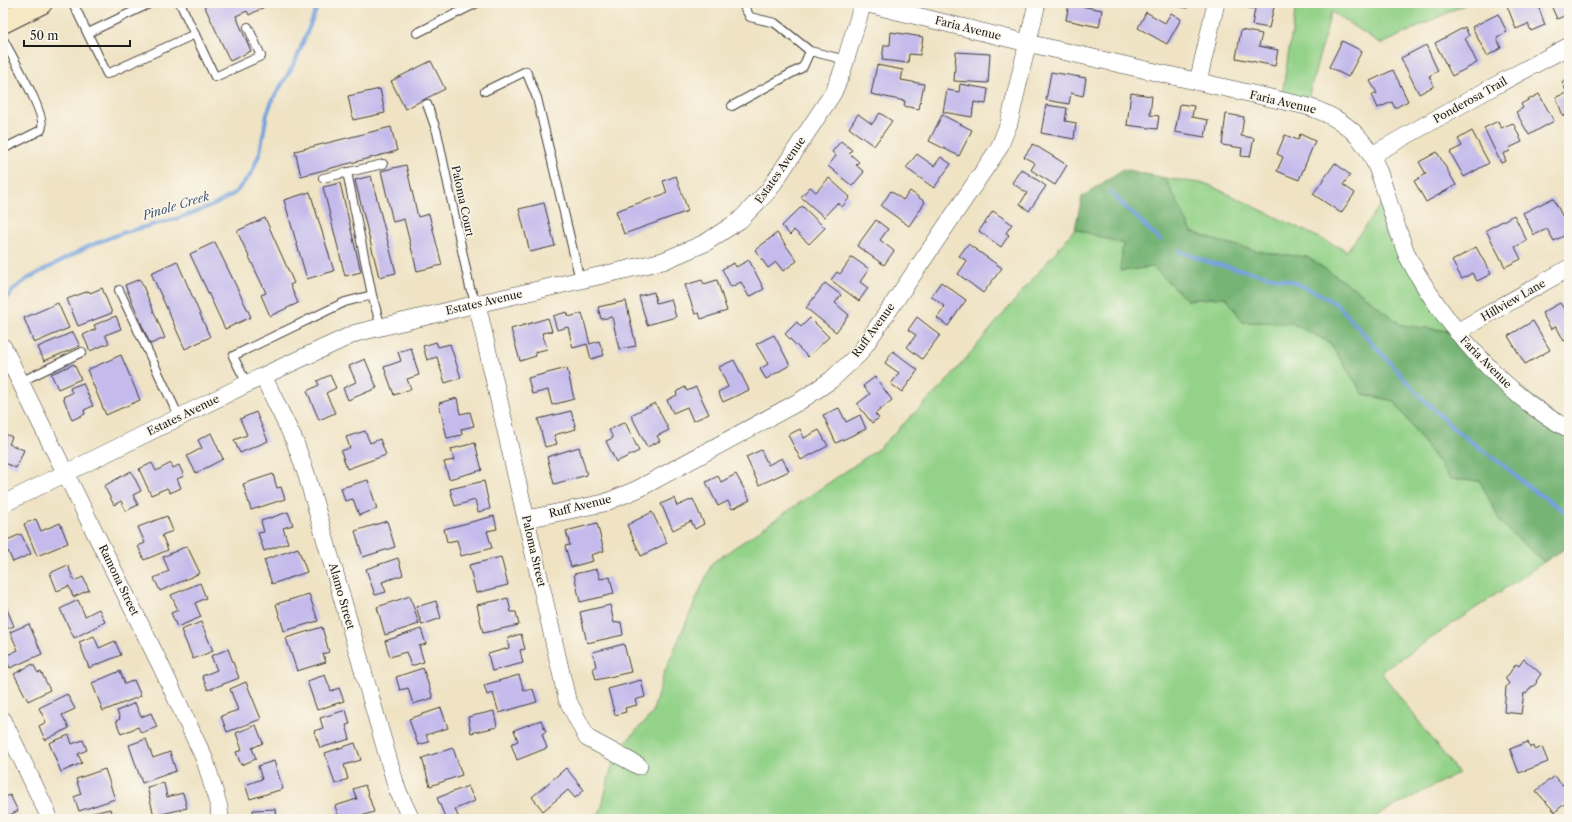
<svg xmlns="http://www.w3.org/2000/svg" width="1572" height="822" font-family="'Libre Caslon Text',serif">
<style>
.green{fill:#93d288;stroke:#587752}
.forest{fill:#76b474;stroke:#496848}
.lines{fill:none;stroke-linecap:round;stroke-linejoin:round}
.stream{stroke:#74a2dd;stroke-width:4}
.building{fill:#c4bbec}
.service-casing{stroke:#3c3a35;stroke-width:10}
.minor-casing{stroke:#3c3a35;stroke-width:18}
.secondary-casing{stroke:#3c3a35;stroke-width:24}
.service{stroke:#fff;stroke-width:8}
.minor{stroke:#fff;stroke-width:17}
.secondary{stroke:#f7e9c3;stroke-width:22}
.labels{text-anchor:middle;stroke-width:3;stroke-linejoin:round;paint-order:stroke}
.street-label{font-size:11px;fill:#1c1c1c;stroke:#fbf7ec}
.water-label{font-size:12px;font-style:italic;fill:#445873;stroke:#fbf7ec}
</style>
<rect width="100%" height="100%" fill="#fbf7ec"/>
<filter id="ink" filterUnits="userSpaceOnUse"><feTurbulence type="fractalNoise" baseFrequency=".025" numOctaves="2"/><feDisplacementMap in="SourceGraphic" scale="8" xChannelSelector="R" yChannelSelector="G"/><feConvolveMatrix kernelMatrix="1 2 1 2 8 2 1 2 1" color-interpolation-filters="sRGB"/></filter>
<filter id="wash" filterUnits="userSpaceOnUse"><feTurbulence type="fractalNoise" baseFrequency=".012" numOctaves="4" result="noise"/><feDisplacementMap in="SourceGraphic" scale="16" xChannelSelector="R" yChannelSelector="G"/><feGaussianBlur stdDeviation="0.9" result="paint"/><feColorMatrix in="noise" values="0 0 0 0 0 0 0 0 0 0 0 0 0 0 0 0 0 1.4 0 .05"/><feComposite in="paint" operator="in"/></filter>
<g filter="url(#wash)">
<rect width="100%" height="100%" fill="#efe3c4"/>
<!-- green -->
<path class="green" d="M1298,3H1468L1382,44L1331,12L1306,106L1281,101L1296,6Z
M1165,178L1207,184L1347,251L1387,196L1392,215L1457,332L1401,325L1360,292L1307,257L1267,253L1221,242L1192,232Z
M1075,229L1123,244L1121,271L1153,267L1187,300L1226,297L1243,322L1291,323L1329,342L1363,394L1394,401L1450,479L1480,481L1501,523L1544,562L1381,672L1458,773L1370,819H593L601,810L615,753L652,714L664,673L712,563L878,449L946,382Z"/>
<!-- forest -->
<path class="forest" d="M1123,169L1165,178L1192,232L1221,242L1267,253L1307,257L1360,292L1401,325L1457,332L1569,429V546L1544,562L1501,523L1480,481L1450,479L1394,401L1363,394L1329,342L1291,323L1243,322L1226,297L1187,300L1153,267L1120,271L1123,244L1075,229L1082,197Z"/>
<g class="lines">
<!-- stream -->
<path class="stream" d="M1110,192L1160,240
M1179,251L1211,263L1291,281L1316,292L1338,305L1421,397L1453,428L1508,469L1531,489L1569,514
M3,304L14,289L27,279L89,246L122,233L179,218L214,205L235,193L251,174L260,152L267,114L272,101L295,62L319,3"/>
</g>
<g id="blocks">
<!-- building -->
<path class="building" d="M203,3H272L249,15L247,11L236,16L251,51L230,61Z
M1069,3H1081V6L1102,10L1099,27L1066,20Z
M1160,3H1188L1187,8Z
M1246,3H1275L1269,28L1252,25L1255,9L1245,7Z
M1506,3H1537L1545,25L1531,31L1528,24L1516,29Z
M1550,3H1569V14L1557,19Z
M1146,12L1165,23L1171,13L1181,19L1167,44L1138,28Z
M1498,14L1507,32L1497,38L1501,48L1487,56L1472,27Z
M1465,27L1469,36L1465,38L1477,63L1452,76L1435,43Z
M1241,30L1262,34L1259,46L1278,50L1275,66L1236,58Z
M891,32L923,37L920,55L909,54L908,63L882,60L884,45H890Z
M1342,41L1362,51L1348,77L1329,67Z
M1426,45L1438,71L1429,76L1434,86L1419,94L1401,58Z
M956,52L990,54L988,83L954,81Z
M431,61L445,89L405,109L391,81Z
M877,65L903,70L901,80L924,84L919,109L904,106L905,101L871,94Z
M1393,70L1408,101L1395,108L1392,102L1378,108L1372,95L1377,93L1370,81Z
M1051,72L1086,78L1083,96L1071,93L1069,104L1046,100Z
M1569,79V114L1563,116L1556,97L1567,93L1562,82Z
M960,84L988,89L986,104L974,102L972,117L943,112L947,90L959,92Z
M380,89L385,113L353,120L348,96Z
M1131,93L1152,96L1150,115L1159,116L1157,129L1127,125Z
M1539,94L1554,121L1529,135L1516,112L1523,108L1521,104Z
M1180,104L1194,106L1192,117L1208,120L1205,137L1175,132Z
M1046,105L1067,108L1065,121L1076,123L1074,139L1041,133Z
M880,113L892,121L874,146L849,128L858,114L872,124Z
M1226,114L1244,117L1241,136L1254,138L1250,157L1241,156L1242,148L1222,145Z
M942,115L972,130L959,156L929,141Z
M1498,121L1501,128L1513,123L1522,142L1509,148L1510,151L1503,154L1506,161L1501,163L1484,128Z
M391,127L397,151L301,176L295,151Z
M1472,131L1489,163L1464,177L1450,152L1462,146L1458,139Z
M1300,134L1315,141L1299,180L1277,171L1283,157L1277,154L1285,135L1298,140Z
M841,141L852,150L849,153L859,162L856,165L864,172L852,186L828,166L836,156L832,152Z
M1033,144L1067,165L1055,185L1031,170L1035,163L1024,157Z
M1437,152L1456,185L1426,202L1414,181L1426,174L1419,162Z
M917,154L934,166L941,157L951,164L934,188L906,168Z
M1335,163L1350,175L1343,185L1355,193L1341,213L1313,194Z
M406,165L418,217L429,214L442,265L417,271L404,219L393,222L381,171Z
M1021,169L1046,186L1029,211L1020,204L1027,193L1012,183Z
M371,176L396,273L379,277L355,180Z
M676,176L688,211L624,234L616,211L667,193L663,181Z
M829,178L850,197L842,207L837,203L824,217L801,197L810,187L816,192Z
M340,183L361,272L345,276L323,187Z
M891,191L903,200L910,191L925,202L909,226L881,206Z
M310,192L334,271L307,279L284,200Z
M1553,198L1569,229V233L1554,241L1547,229L1534,235L1523,213Z
M544,203L555,246L530,252L519,209Z
M802,206L825,228L809,244L794,230L790,235L782,226Z
M993,211L1012,224L1006,233L1009,235L1001,247L979,231Z
M1514,215L1527,241L1515,247L1521,259L1505,267L1486,230Z
M265,218L294,283L290,285L298,303L270,316L261,295L266,293L237,231Z
M876,220L888,229L880,240L894,251L884,265L857,246Z
M777,233L797,261L783,271L776,262L768,268L755,250Z
M215,242L251,317L225,329L190,254Z
M968,244L1002,268L983,293L958,274L967,261L959,256Z
M1476,247L1491,274L1477,281L1472,273L1462,279L1452,261Z
M852,257L869,269L860,282L868,288L859,301L831,280L837,272L840,274Z
M749,260L764,289L749,297L741,282L731,287L722,269L734,263L736,267Z
M177,261L210,337L185,349L151,273Z
M140,279L165,338L150,344L125,285Z
M702,280L704,284L717,280L727,311L701,319L699,313L695,314L685,285Z
M941,282L966,300L948,326L937,318L945,307L931,296Z
M825,283L841,295L835,303L849,315L836,332L806,308Z
M102,288L112,313L78,326L67,299L89,291L90,293Z
M654,292L656,303L671,299L676,317L647,325L639,296Z
M626,301L636,346L619,349L612,317L601,319L598,307Z
M58,303L69,328L34,343L24,318Z
M1560,303L1564,309L1569,306V339L1564,341L1556,326L1551,329L1542,313Z
M567,312L569,317L582,313L590,344L599,341L604,355L591,359L587,344L573,348L568,327L557,330L553,316Z
M116,316L121,329L105,335L109,343L90,351L83,335L96,329L94,325Z
M917,317L940,335L922,359L907,347L916,335L908,330Z
M548,318L552,331L542,333L547,349L535,352L536,356L520,361L511,329Z
M810,318L829,337L808,357L785,334L797,322L801,327Z
M1533,321L1550,350L1525,364L1508,336Z
M73,332L80,346L44,361L38,347Z
M774,335L790,365L766,379L760,369L768,364L756,344Z
M436,342L438,347L450,344L461,378L445,383L437,357L427,360L423,346Z
M411,348L419,375L407,379L411,389L394,395L384,367L401,361L398,352Z
M893,351L918,370L902,392L891,384L899,373L885,363Z
M121,355L140,400L106,415L87,370Z
M365,359L377,388L348,400L343,388L356,382L349,366Z
M734,360L749,390L723,402L718,392L728,387L719,367Z
M74,364L81,379L58,389L51,374Z
M567,368L574,399L552,405L548,390L532,394L528,378Z
M330,375L336,388L326,393L335,413L319,420L307,391L319,385L317,381Z
M875,377L892,400L875,414L879,418L872,423L857,404L870,394L863,386Z
M83,383L93,406L84,410L85,414L72,420L63,397L72,393L70,388Z
M685,387L687,391L696,387L709,414L693,421L687,407L673,413L667,400L677,395L676,392Z
M457,398L460,414L470,412L474,426L461,429L462,435L447,438L439,403Z
M655,403L669,430L657,436L660,441L647,447L631,415Z
M839,408L846,422L860,415L866,429L836,443L823,415Z
M571,411L576,429L554,435L557,444L545,447L538,419Z
M256,412L268,441L240,453L234,440L247,435L240,419Z
M625,422L639,451L616,462L606,441L613,438L609,430Z
M800,429L804,438L819,430L828,446L801,460L788,435Z
M365,431L370,443L380,439L386,455L347,469L341,451L350,448L346,437Z
M3,433L12,437L9,444L24,450L16,468L3,462Z
M211,433L223,459L196,473L187,456L202,448L198,440Z
M475,443L482,470L449,479L444,462L454,460L451,449Z
M579,447L587,475L554,484L547,457Z
M761,450L768,465L782,458L789,471L759,485L746,457Z
M152,463L156,471L171,463L173,468L179,465L184,476L177,479L181,488L170,493L167,488L151,495L139,469Z
M131,471L141,491L133,495L138,505L126,511L121,501L114,505L104,486Z
M273,474L277,488L281,487L285,499L251,510L243,484Z
M736,474L750,500L732,509L728,501L718,506L706,482L718,476L721,482Z
M368,480L377,509L359,515L353,499L345,501L341,488Z
M484,481L490,509L478,512L475,500L455,506L450,489Z
M674,498L677,506L693,499L704,524L695,529L691,521L673,530L661,504Z
M288,512L293,525L283,528L288,543L264,551L258,533L264,532L261,521Z
M652,512L667,543L641,556L627,525Z
M167,516L173,531L162,535L168,550L144,560L138,546L145,543L138,527Z
M494,516L497,529L487,531L492,548L461,556L457,540L447,542L444,529Z
M36,519L41,531L60,523L68,543L37,556L24,524Z
M387,521L395,547L363,557L355,531Z
M597,523L604,551L591,555L593,561L571,567L565,546L570,545L566,531Z
M21,534L31,554L13,562L8,551L3,554V537L5,541Z
M187,546L200,573L160,591L154,578L169,571L163,557Z
M298,548L307,572L272,584L264,560Z
M501,557L508,585L476,593L469,565Z
M398,558L403,575L382,582L386,592L375,595L366,569Z
M68,565L74,581L83,577L89,590L73,597L69,586L57,591L50,573Z
M597,569L600,579L610,577L614,594L580,602L574,574Z
M200,583L206,598L195,603L201,617L177,627L171,613L178,610L171,595Z
M309,594L318,621L284,631L276,604Z
M410,596L419,624L385,635L377,607Z
M508,598L511,612H516L519,625L483,633L477,605Z
M3,600L14,626L3,630Z
M78,600L85,616L99,609L105,622L74,638L60,609Z
M436,601L441,618L422,625L416,607Z
M610,605L614,623L621,622L623,635L587,643L580,612Z
M201,622L213,651L193,659L181,630Z
M29,624L42,654L10,668L5,656L18,650L10,632Z
M322,627L329,652L323,654L326,662L297,671L286,638Z
M421,629L426,644L419,646L424,662L411,666L406,652L390,657L385,641Z
M521,634L525,649L520,650L523,663L492,671L488,654L509,648L507,638Z
M94,636L99,648L115,641L121,655L89,668L79,642Z
M624,644L631,672L596,680L593,668L596,667L593,652Z
M228,649L239,678L208,690L202,676L217,670L211,656Z
M1524,659L1541,674L1536,681L1537,682L1533,687L1532,686L1526,694L1524,693L1521,714L1504,712L1506,687L1509,683L1506,680V678L1516,664L1519,666Z
M33,664L38,673L41,672L50,690L28,701L14,674Z
M423,668L433,698L413,704L408,688L400,690L396,677Z
M120,671L125,684L134,680L141,696L103,711L92,683Z
M325,675L331,691L339,688L344,701L317,710L307,681Z
M519,675L524,691L533,689L537,702L499,713L493,693L487,695L484,685Z
M641,680L645,697L635,700L637,705L625,708L626,712L615,715L608,689Z
M246,682L261,719L227,732L221,716L238,710L230,689Z
M67,694L75,709L62,715L69,728L45,740L39,726L46,722L39,708Z
M135,703L141,717L151,713L157,727L141,733L138,727L121,734L116,721L120,719L117,711Z
M441,708L448,728L426,735L429,742L418,745L409,719Z
M346,710L350,724L346,725L350,739L320,748L314,731L323,728L320,718Z
M494,711L497,727L471,733L468,717Z
M541,720L546,732L542,734L547,748L517,760L511,744L518,741L514,730Z
M256,725L263,743L252,748L256,759L241,765L236,752L242,750L236,733Z
M69,735L72,744L83,740L87,750L78,754L82,763L61,772L49,743Z
M146,739L153,758L170,752L176,771L142,783L129,745Z
M1528,742L1530,748L1534,746L1535,750L1542,747L1548,762L1519,773L1510,749Z
M355,743L361,760L344,765L348,779L335,784L325,753Z
M453,748L462,775L430,786L422,758Z
M274,761L283,789L250,799L245,785L262,779L258,766Z
M566,768L584,790L575,798L568,790L543,811L532,797Z
M105,769L115,799L79,811L74,797L81,794L76,779Z
M1554,776L1562,785L1568,779L1569,780V800L1555,812L1536,791Z
M164,783L167,797L183,793L187,808L154,816L147,787Z
M365,785L374,812L351,819H339L335,806L357,799L353,789Z
M468,786L475,801L455,809L459,819H446L437,798Z
M10,795L18,811L3,818V798Z
M110,809L112,819H89L88,814Z
M275,809L276,819H254L253,810Z"/>
</g>
</g>
<g filter="url(#ink)">
<use href="#blocks" fill-opacity="0" stroke="#3c3a35" stroke-width="1"/>
<g class="lines">
<defs>
<path id="service" d="M73,3L107,74L195,34
M180,3L215,77L261,56L248,27
M742,3L750,17L775,23L810,51
M88,33L151,3
M417,33L477,3
M3,39C10,53 49,118 41,130L3,149
M485,91L526,71L537,98L580,280
M427,104L437,132L470,288L477,304
M732,106L803,67L810,51L846,60
M347,172L372,295
M323,178L383,164
M119,290L179,417
M20,382L82,352
M247,384L233,356L345,302L372,295L381,327"/>
<path id="minor" d="M864,3L1027,43L1306,106C1379,129 1377,174 1400,236C1403,243 1405,252 1409,259C1442,321 1505,397 1569,429
M1198,82L1216,3
M1372,155L1489,89L1569,46
M477,304L567,699L587,738L639,766
M1457,332L1569,268
M3,347L160,664L205,760L219,807L220,819
M263,376L295,442L307,476L397,789L411,819
M3,504L263,376L356,333L477,304L663,261L705,243L740,220L769,190L833,93L842,72L863,3
M527,519L604,503L638,489L800,401L831,380L859,354L999,148L1009,123L1037,3
M3,720L47,812L49,819"/>
<path id="secondary" d="M3,22L41,3"/>
</defs>
<!-- service casing -->
<use href="#service" class="service-casing"/>
<!-- minor casing -->
<use href="#minor" class="minor-casing"/>
<!-- secondary casing -->
<use href="#secondary" class="secondary-casing"/>
<!-- service -->
<use href="#service" class="service"/>
<!-- minor -->
<use href="#minor" class="minor"/>
<!-- secondary -->
<use href="#secondary" class="secondary"/>
</g>
</g>
<g class="labels">
<!-- street labels -->
<g class="street-label">
<text transform="translate(968 28) rotate(14)" y="4">Faria Avenue</text>
<text transform="translate(1470 100) rotate(-29)" y="4">Ponderosa Trail</text>
<text transform="translate(1283 102) rotate(13)" y="4">Faria Avenue</text>
<text transform="translate(780 170) rotate(-55)" y="4">Estates Avenue</text>
<text transform="translate(463 201) rotate(78)" y="4">Paloma Court</text>
<text transform="translate(1513 300) rotate(-30)" y="4">Hillview Lane</text>
<text transform="translate(484 302) rotate(-13)" y="4">Estates Avenue</text>
<text transform="translate(873 330) rotate(-54)" y="4">Ruff Avenue</text>
<text transform="translate(1486 362) rotate(45)" y="4">Faria Avenue</text>
<text transform="translate(183 415) rotate(-26)" y="4">Estates Avenue</text>
<text transform="translate(580 506) rotate(-14)" y="4">Ruff Avenue</text>
<text transform="translate(534 551) rotate(77)" y="4">Paloma Street</text>
<text transform="translate(119 580) rotate(64)" y="4">Ramona Street</text>
<text transform="translate(342 596) rotate(74)" y="4">Alamo Street</text>
</g>
<!-- water labels -->
<g class="water-label">
<text transform="translate(176 206) rotate(-17)" y="4">Pinole Creek</text>
</g>
</g>
<!-- margin -->
<rect width="1572" height="822" fill="none" stroke="#fbf7ec" stroke-width="16"/>
<!-- scale -->
<path d="M24 40v6h106v-6" fill="none" stroke="#1c1c1c" stroke-width="2"/>
<text x="30" y="40" font-size="12" fill="#1c1c1c" stroke="#fbf7ec" stroke-width="3" paint-order="stroke">50 m</text>
</svg>
